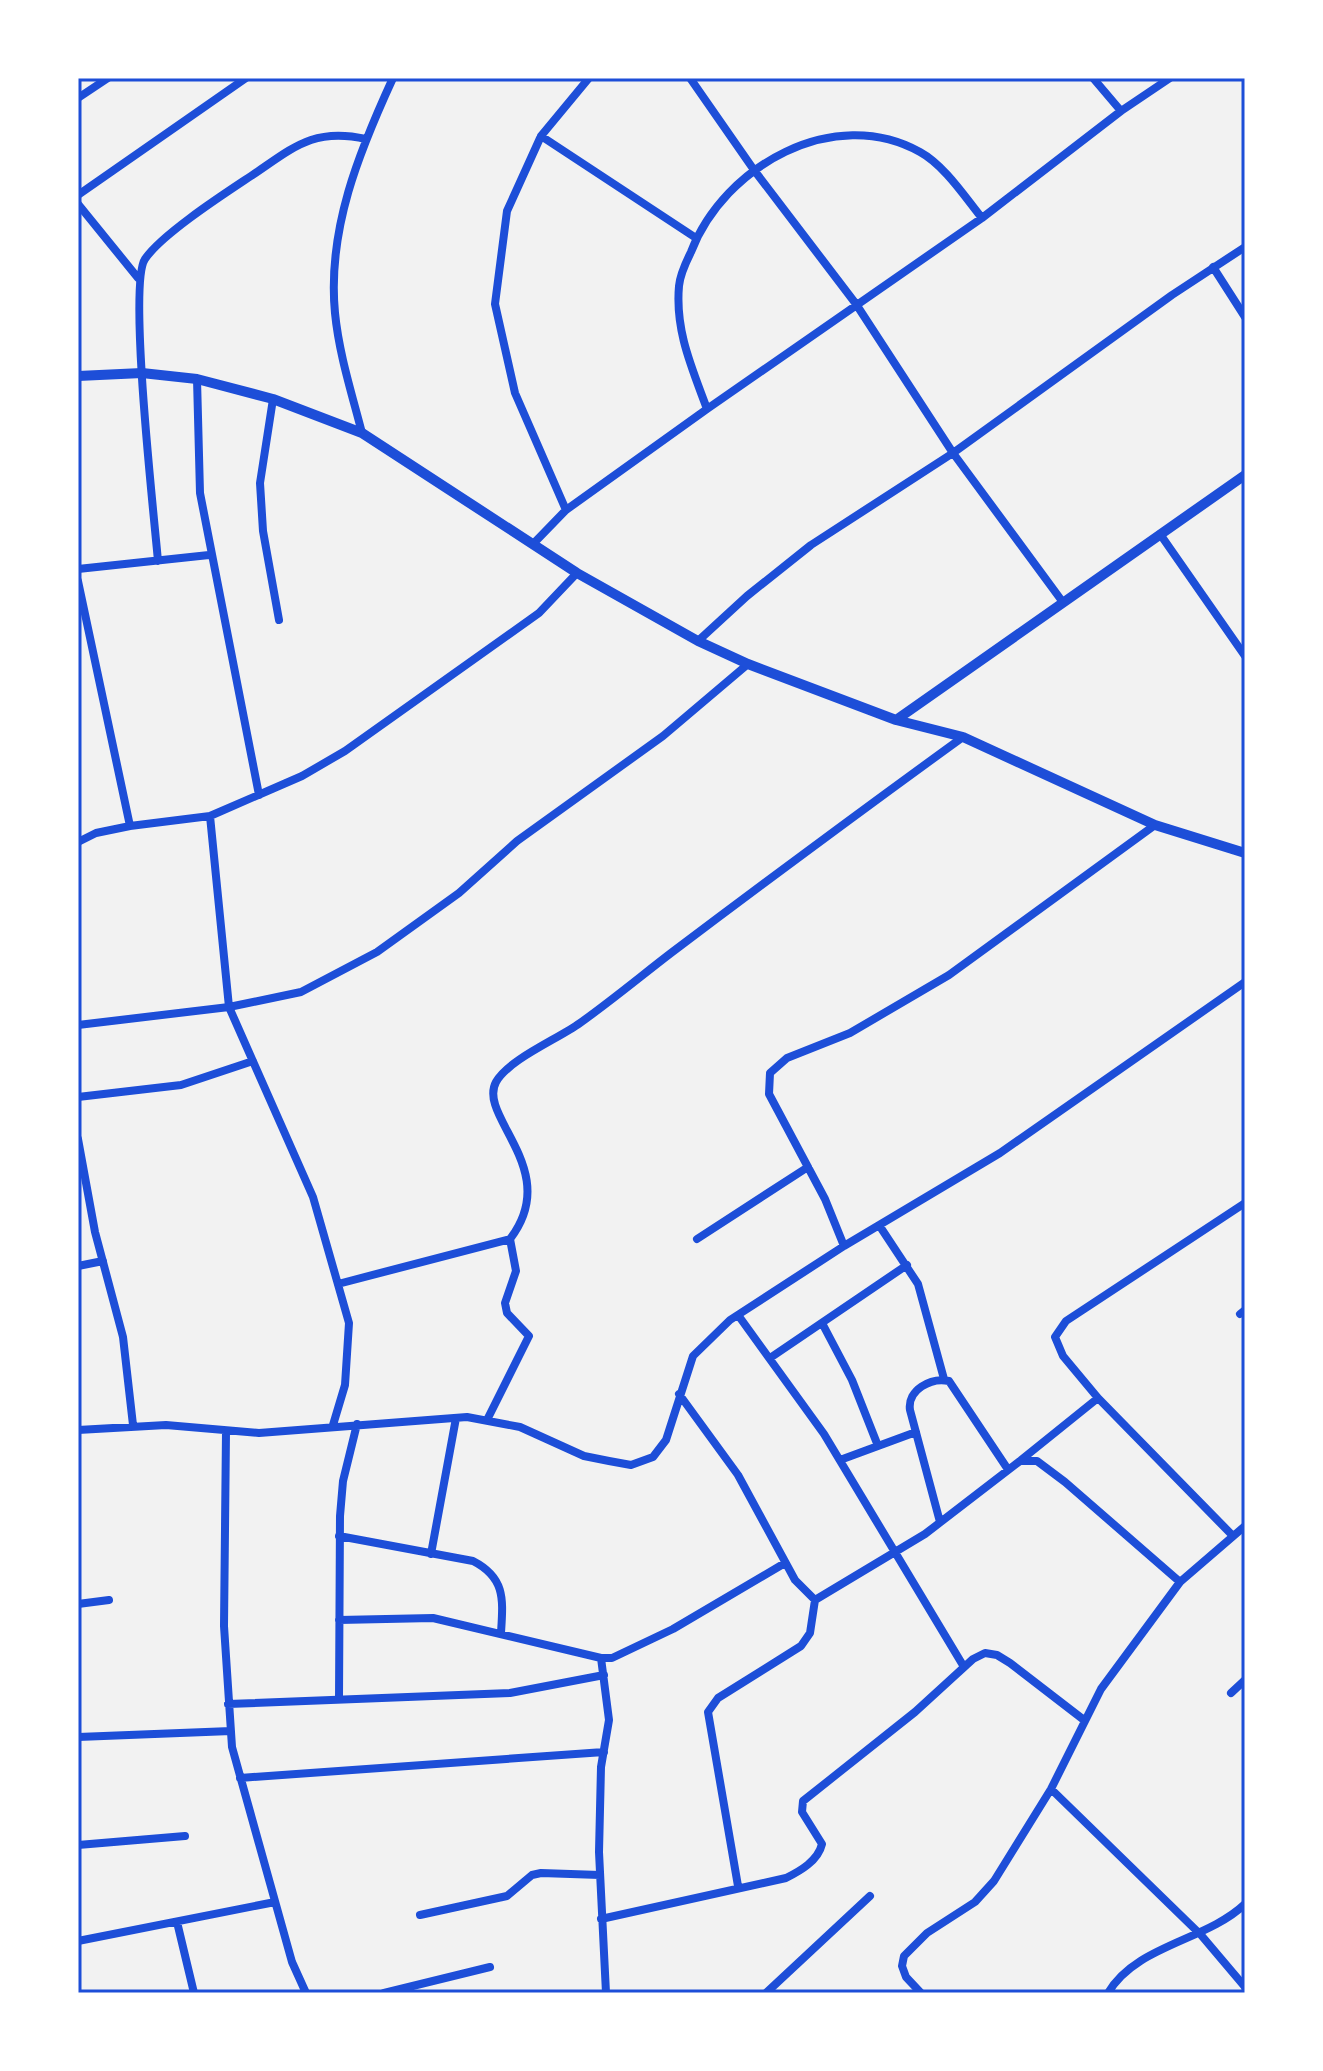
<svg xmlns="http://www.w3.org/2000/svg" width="1323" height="2071" font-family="'Archivo Narrow',sans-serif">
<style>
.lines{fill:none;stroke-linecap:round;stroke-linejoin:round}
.minor{stroke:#1d4ed8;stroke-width:8}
.tertiary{stroke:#1d4ed8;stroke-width:10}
.neatline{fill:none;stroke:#1d4ed8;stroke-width:3}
</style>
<rect width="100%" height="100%" fill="#f2f2f2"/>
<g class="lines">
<!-- minor -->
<path class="minor" d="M690,78L754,170L856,304L953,453L1062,601
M78,98L108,78
M1121,111L1170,78
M541,136L696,238
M78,195L246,78
M78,204L138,278
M1213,267L1245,317
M197,379L200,493L259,795
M273,399L260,483L263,531L279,620
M707,409L982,218
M362,433C352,394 339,354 335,313C327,230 359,152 393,78
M566,510L515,393L495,304L507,211L541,136L589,78
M1160,534L1245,656
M533,544L566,510L707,409C692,368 675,331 679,286C680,275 686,262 691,252C724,166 834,104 920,152C944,165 965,197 982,218L1121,111L1093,78
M158,561C154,515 128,284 145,259C162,234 224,194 251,176C293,148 313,127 366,139
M78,569L209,555
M78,581L130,826L210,816L302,776L345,751L539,613L577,573
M698,641L747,596L811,545L953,453L1172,295L1245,247
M210,816L229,1007L313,1197L349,1323L345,1385L333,1425
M78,842L96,833L130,826
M78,1025L229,1007L301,992L377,952L459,893L517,841L663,736L748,664
M78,1097L181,1085L253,1061
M78,1139L95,1232L123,1337L133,1425
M879,1225L918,1284L944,1379
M697,1239L808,1167
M844,1246L825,1199L769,1094L770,1073L787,1058L850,1033L949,975L1155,825
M78,1266L103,1261
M338,1284L510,1239C563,1170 477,1117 496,1082C509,1059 558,1039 580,1023C611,1001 641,976 671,953C768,880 865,808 963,737
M1240,1314L1245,1310
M738,1315L824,1434L964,1667
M822,1323L852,1380L878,1446
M770,1358L907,1265
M679,1394L738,1475L795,1580L815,1600L925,1534L1020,1461H1037L1065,1482L1180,1582L1101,1689L1051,1789L994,1881L975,1902L927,1933L904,1956L902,1966L906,1977L921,1993
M487,1420L529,1336L507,1313L505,1303L516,1271L510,1239
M78,1430L166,1425L259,1433L467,1417L520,1427L584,1456L609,1461L631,1465L653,1457L666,1440L693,1356L730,1320L844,1246L1000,1153L1245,982
M226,1432L224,1626L232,1747L292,1962L306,1993
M840,1460L916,1432
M1021,1460L1098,1398
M940,1522L910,1410C907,1390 931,1377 949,1381L1007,1468
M339,1536L473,1561C506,1578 503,1600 501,1633
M1233,1536L1098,1398L1063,1356L1055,1337L1066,1321L1245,1203
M431,1554L456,1418
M1180,1582L1245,1526
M78,1604L109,1600
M339,1620L433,1618L601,1658H612L673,1629L785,1563
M601,1658L609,1720L601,1767L599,1852L606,1993
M1231,1693L1245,1680
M339,1699L340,1516L343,1481L357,1424
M228,1704L510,1693L604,1675
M78,1737L231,1731
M240,1778L604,1752
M1051,1789L1201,1935L1245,1987
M78,1845L185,1836
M738,1886L708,1712L718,1698L801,1646L810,1633L815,1600
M420,1915L507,1896L532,1875L541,1873L600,1875
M601,1919L786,1878C800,1871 818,1861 822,1844L802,1812L803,1801L915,1712L973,1659L985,1653L997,1655L1010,1663L1084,1720
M177,1922L194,1993
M78,1941L275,1902
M384,1993L490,1967
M766,1993L870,1896
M1108,1993C1136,1945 1206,1941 1245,1904"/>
<!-- tertiary -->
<path class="tertiary" d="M78,376L142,373L197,379L273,399L362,433L577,573L698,641L748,664L896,720L963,737L1155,825L1245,853
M896,720L1245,475"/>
</g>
<!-- border -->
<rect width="1323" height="2071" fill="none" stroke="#ffffff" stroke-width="160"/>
<rect x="80" y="80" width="1163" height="1911" class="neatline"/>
</svg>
